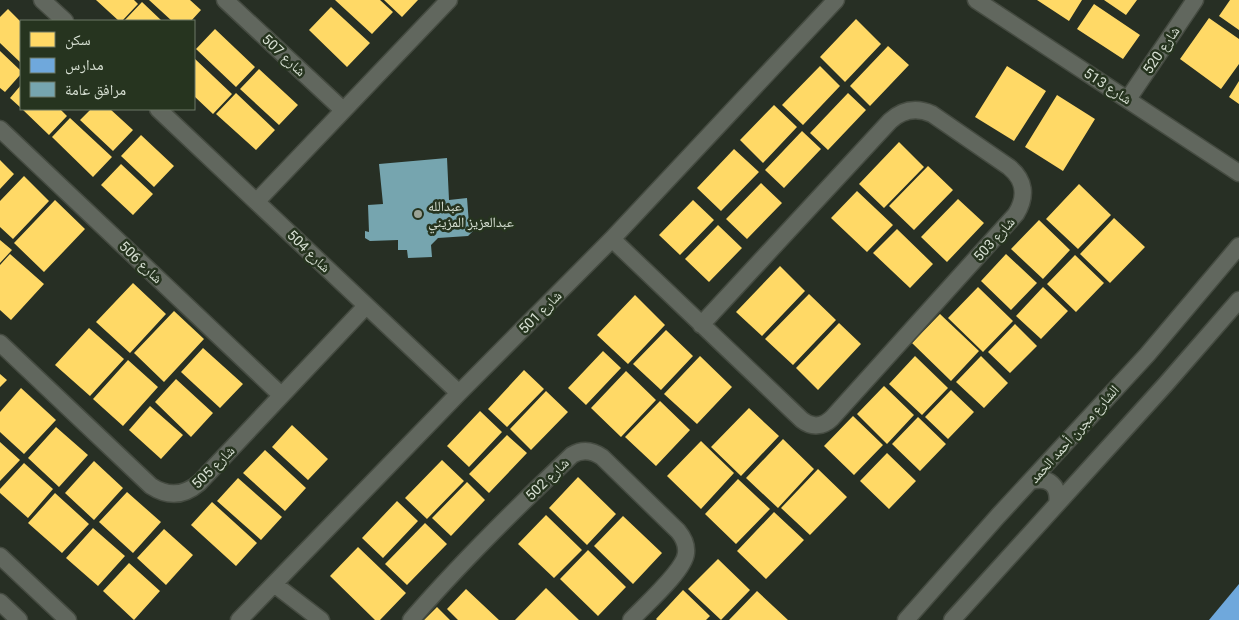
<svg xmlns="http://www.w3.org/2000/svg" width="1239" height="620" font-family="Roboto,'Noto Naskh Arabic',sans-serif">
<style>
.homes{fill:#ffd966}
.schools{fill:#6fa8dc}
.public{fill:#76a5af}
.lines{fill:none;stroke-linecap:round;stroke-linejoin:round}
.minor-casing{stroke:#454b41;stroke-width:19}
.minor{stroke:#61675e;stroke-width:16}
.poi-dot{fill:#9aa396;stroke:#26341f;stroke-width:2}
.labels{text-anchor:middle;stroke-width:5;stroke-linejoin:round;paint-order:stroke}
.street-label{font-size:14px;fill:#d8e1d4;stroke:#26341f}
.poi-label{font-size:14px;fill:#d8e1d4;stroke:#26341f;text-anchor:start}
</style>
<rect width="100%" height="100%" fill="#272f24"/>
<!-- homes -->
<path class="homes" d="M96,0H134L138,4L122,21H119Z
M149,0H190L201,10L191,21H172Z
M335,0H380L393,12L372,34Z
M384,0H418L402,17Z
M1037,0H1082L1069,21Z
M1104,0H1137L1126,15Z
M1230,0H1239V30L1219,16Z
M142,2L162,21H124Z
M1094,4L1140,35L1123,59L1077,29Z
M331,7L370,43L347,67L309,30Z
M8,9L21,22V63L0,43V17Z
M1209,18L1239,39V64L1221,89L1180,59Z
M856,19L881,44L845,82L820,57Z
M215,29L255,67L236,87L196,49Z
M888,46L909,65L870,106L850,86Z
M0,51L21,71V74L5,92L0,88Z
M194,58L232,94L213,114L194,96Z
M820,66L840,86L803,125L782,105Z
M1007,66L1046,91L1014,141L975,117Z
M259,69L298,105L279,125L240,89Z
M1239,81V104L1229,97Z
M21,85V108L10,98Z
M236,93L275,130L256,150L216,114Z
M848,93L866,110L828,150L810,133Z
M1057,95L1095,119L1063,171L1025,147Z
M774,105L797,127L763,163L740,140Z
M22,109H60L67,116L49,135Z
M91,109H110L133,130L113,151L80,120Z
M70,118L112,157L93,177L52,137Z
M802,131L821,149L784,188L765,170Z
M141,135L174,166L154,187L121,156Z
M899,142L924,167L884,208L859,184Z
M734,149L759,172L721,211L697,188Z
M0,160L14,174L0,189Z
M121,164L153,194L133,215L101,185Z
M928,166L953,190L914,230L889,206Z
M24,176L49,201L13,239L0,227V201Z
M761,183L782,203L747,239L726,219Z
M1079,184L1111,215L1078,249L1046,219Z
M857,191L893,225L867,252L831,218Z
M958,199L984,223L947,262L921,237Z
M55,200L85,229L44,272L14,243Z
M693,200L714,220L680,255L659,235Z
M1114,218L1145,247L1110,283L1080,254Z
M1039,220L1070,250L1043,279L1011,249Z
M718,225L742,248L709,282L685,259Z
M897,229L933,264L910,288L873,253Z
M0,240L12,250L0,263Z
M10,254L44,284L11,320L0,310V265Z
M1006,254L1037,283L1011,310L981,281Z
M1075,255L1104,283L1076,312L1047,284Z
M780,266L805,291L762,336L736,312Z
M133,283L166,314L130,353L96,322Z
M978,287L1013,321L983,352L948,318Z
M1043,287L1068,311L1041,339L1016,316Z
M809,294L836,320L793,365L765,339Z
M635,295L665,325L628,364L597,335Z
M174,311L204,339L164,382L134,353Z
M940,314L979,351L951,381L912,343Z
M839,323L861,344L818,390L796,368Z
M1015,324L1037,346L1010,373L988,352Z
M89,328L124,359L90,396L55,365Z
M666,330L693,356L661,390L633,364Z
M203,348L243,384L220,408L181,372Z
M603,351L621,368L586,405L568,388Z
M700,356L732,387L697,424L664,394Z
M915,356L948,388L922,415L889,384Z
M981,356L1008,383L984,408L956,382Z
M128,360L158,387L123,426L93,399Z
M524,370L544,389L507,427L488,409Z
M626,371L656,400L621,437L591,408Z
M0,374L7,380L0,387Z
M176,379L213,413L191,437L155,402Z
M884,386L914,415L887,444L857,414Z
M21,388L56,420L24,454L0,432V412Z
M951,390L974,412L948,439L925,417Z
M546,391L568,412L531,450L510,429Z
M660,401L690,430L656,466L625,437Z
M150,406L183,435L161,459L129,430Z
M749,408L779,436L741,476L711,447Z
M480,411L502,432L469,467L447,446Z
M853,416L883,445L854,475L824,446Z
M918,417L946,444L920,471L892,444Z
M292,425L328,459L308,480L272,447Z
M56,427L88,455L59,487L28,458Z
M507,435L527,453L489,493L469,474Z
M783,439L814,469L778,508L746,478Z
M701,441L734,473L701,509L667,476Z
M0,442L20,460L0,481Z
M265,450L306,488L285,511L243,473Z
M887,453L916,481L889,509L860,481Z
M442,460L464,481L427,519L405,498Z
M94,461L123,488L94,520L65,493Z
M24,463L53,489L28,518L0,493V489Z
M818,469L847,497L810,535L781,508Z
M578,477L616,514L587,545L549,508Z
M238,478L282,517L261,540L217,501Z
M738,479L770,509L736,544L705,514Z
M467,482L485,500L451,536L432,518Z
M127,492L161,522L133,553L99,522Z
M55,493L89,524L62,553L28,523Z
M397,501L418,521L383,558L362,538Z
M212,502L257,543L236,566L191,525Z
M774,512L804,540L766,579L737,551Z
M546,515L582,550L554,578L518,544Z
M623,516L662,553L633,584L594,546Z
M425,523L447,544L407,585L385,564Z
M93,528L125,556L98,586L66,558Z
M164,529L193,555L166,585L137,558Z
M358,547L406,593L380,620H375L330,576Z
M588,550L626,587L598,616L560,579Z
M718,559L750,590L721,620L688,589Z
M129,563L160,591L134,620L103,591Z
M546,588L579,620H515Z
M466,589L499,620H458L447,609Z
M683,590L710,616L706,620H657L656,619Z
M757,591L788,620H729Z
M437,607L450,620H424Z"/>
<!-- schools -->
<path class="schools" d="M1239,584V620H1209Z"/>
<!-- public -->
<path class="public" d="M447,158L449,200L467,198L469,224H473V231L468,236L438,238L431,245L432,257L408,258L407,250H398V240L370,241L365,238V231L369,232L368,205L383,204L379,164Z"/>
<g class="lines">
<defs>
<path id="minor" d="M42,0L65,21
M225,0L343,110
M976,0L1239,173
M1128,99L1195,0
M158,109L459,393
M0,129L281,395
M257,201L449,0
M612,239L802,420C812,428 823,427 832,418L1016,214C1027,196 1025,180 1009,167L932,114C916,107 902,110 890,121L701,325
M0,343L151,486C168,497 184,496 199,483L366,306
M1031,481C1049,476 1060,486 1057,504
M0,556L68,620
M274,584L321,620
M0,602L19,620
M239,620L459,393L612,239L836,0
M411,620C461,562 516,508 572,455C582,449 592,450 602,457L678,531C683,537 687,544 686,553C685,570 644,606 631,620
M906,620L998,516L1147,355L1239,246
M952,620L1165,385L1239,300"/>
</defs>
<!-- minor casing -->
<use href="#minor" class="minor-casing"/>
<!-- minor -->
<use href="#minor" class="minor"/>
</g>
<!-- markers -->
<circle class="poi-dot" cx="418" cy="214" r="5"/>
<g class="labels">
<!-- street labels -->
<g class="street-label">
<text transform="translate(1161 50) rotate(-56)" y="5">شارع 520</text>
<text transform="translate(284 55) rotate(43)" y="5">شارع 507</text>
<text transform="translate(1108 86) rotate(33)" y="5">شارع 513</text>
<text transform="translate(994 239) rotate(-48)" y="5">شارع 503</text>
<text transform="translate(309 251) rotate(44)" y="5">شارع 504</text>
<text transform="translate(141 262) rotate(44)" y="5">شارع 506</text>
<text transform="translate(540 312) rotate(-45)" y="5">شارع 501</text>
<text transform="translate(1074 434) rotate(-48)" y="5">الشارع مجرن أحمد الحمد</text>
<text transform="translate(213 467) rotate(-45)" y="5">شارع 505</text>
<text transform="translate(547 479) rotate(-44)" y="5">شارع 502</text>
</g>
<!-- poi labels -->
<g class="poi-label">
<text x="428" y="211">عبدالله<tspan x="428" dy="16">عبدالعزيز المزيني</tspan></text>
</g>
</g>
<!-- legend -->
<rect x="20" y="20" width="175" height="90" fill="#26341f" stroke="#6d7967"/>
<rect x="30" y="32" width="25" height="15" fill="#ffd966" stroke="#6d7967"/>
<text x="65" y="45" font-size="15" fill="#d8e1d4">سكن</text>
<rect x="30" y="58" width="25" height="15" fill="#6fa8dc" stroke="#6d7967"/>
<text x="65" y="70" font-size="15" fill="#d8e1d4">مدارس</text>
<rect x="30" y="82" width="25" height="15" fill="#76a5af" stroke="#6d7967"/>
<text x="65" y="95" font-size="15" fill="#d8e1d4">مرافق عامة</text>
</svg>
